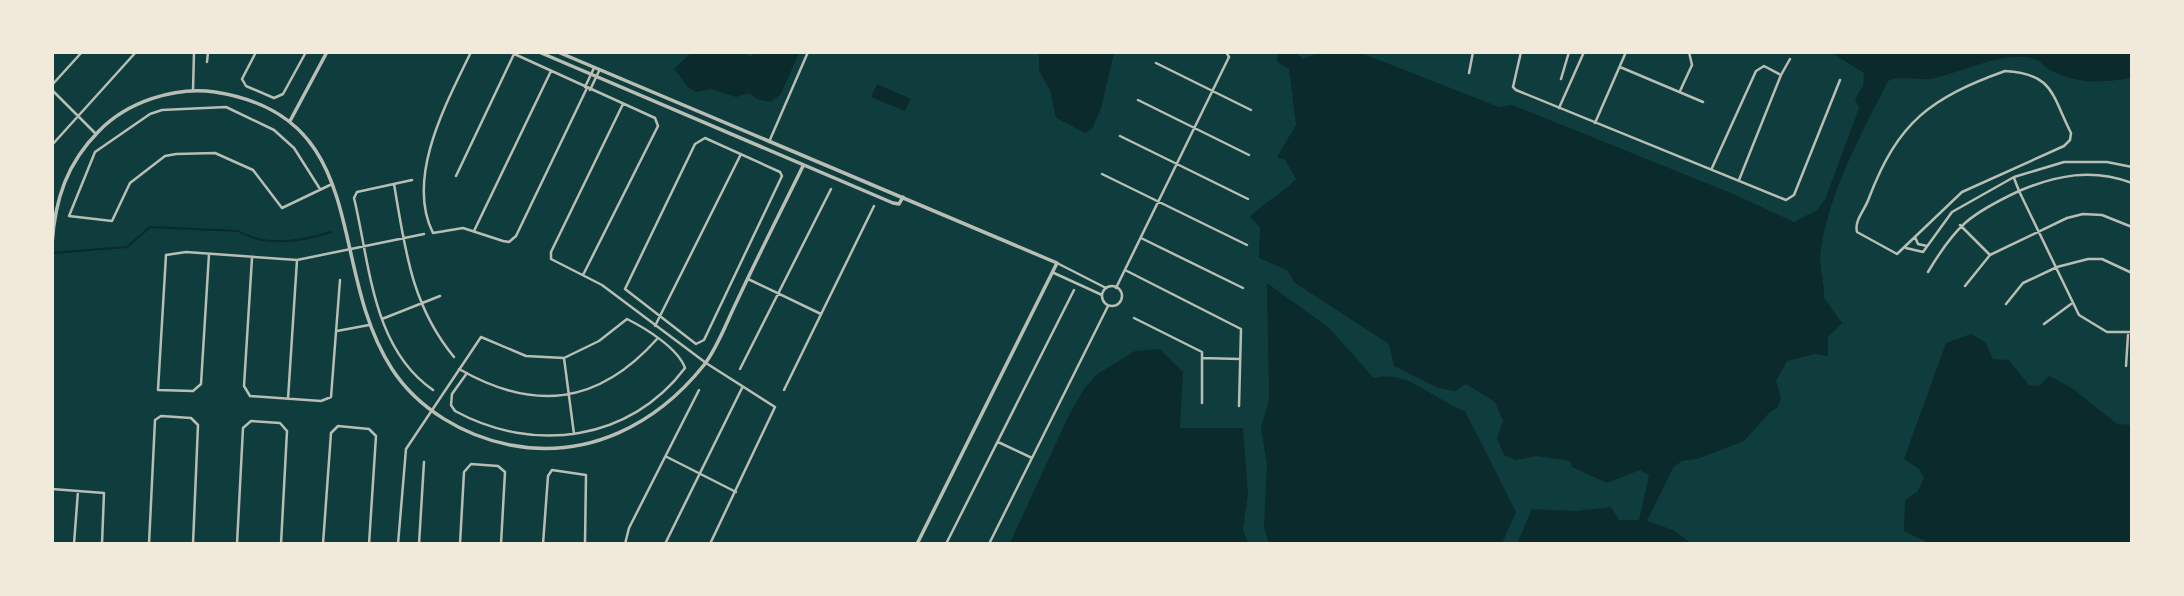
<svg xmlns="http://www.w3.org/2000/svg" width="2184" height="596" font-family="'Space Grotesk',sans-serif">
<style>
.water{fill:#0a2a2b}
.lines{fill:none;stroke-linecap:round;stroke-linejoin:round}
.stream{stroke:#0a2a2b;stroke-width:2}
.minor{stroke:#b8beb3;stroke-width:2.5}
.tertiary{stroke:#b8beb3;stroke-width:3.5}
</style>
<rect width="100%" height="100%" fill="#0f3d3e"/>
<!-- water -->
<path class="water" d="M691,53H745L751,57L754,53H799L781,94L770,102L757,99L750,93L736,97L711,89L696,92L688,87L674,69Z
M1039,53H1114L1101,108L1092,129L1085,133L1056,118L1050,90L1039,71Z
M1278,53H1296L1303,59L1318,53H1361L1499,107L1512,105L1731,193L1794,222L1817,210L1825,200L1859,108L1855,99L1863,86L1864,73L1832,53H2131L2132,78C2099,83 2079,85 2048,69C2044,66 2040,61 2035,59C2003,49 1960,74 1929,79C1913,81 1903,74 1888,81C1862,133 1829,191 1821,250C1818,265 1825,282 1824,298L1842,323L1828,337V356L1815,354L1787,361L1776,381L1781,398L1778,407L1769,413L1744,441L1697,459L1682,461L1673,468L1647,521L1673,530L1691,543L1517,544L1532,509L1576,511L1611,507L1619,520H1639L1649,475L1640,470L1607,483L1572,467L1570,461L1537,456L1516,460L1504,455L1497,438L1503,421L1495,402L1466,384L1455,391L1438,388L1394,366L1389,344L1295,283L1287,270L1259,258L1260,227L1250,217C1264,202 1282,194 1296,179L1285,160L1277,157L1296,125L1289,69L1277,62Z
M877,84L911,99L905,111L871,97Z
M1267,283L1328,327L1374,378C1408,369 1434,400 1465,411L1516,512L1502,543H1269L1264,527L1267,464L1261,428L1269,400Z
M1971,334L1985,342L1993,359L2009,360L2029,385L2039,386L2049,376L2072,388L2117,424L2131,425V543H1929L1904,531L1905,500L1918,491L1924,478L1919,469L1904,459L1946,343Z
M1160,349L1183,372L1180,428H1243L1248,493L1243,530L1248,543H1010L1068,417L1084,389L1096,375L1135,351Z"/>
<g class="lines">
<!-- stream -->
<path class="stream" d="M52,253L127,247L150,227L238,231C267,248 302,241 331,232"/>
<!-- minor -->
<path class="minor" d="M256,52L242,79L246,86L274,98L283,94L306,52
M471,52C447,102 405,177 433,233L463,228L503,241L509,242L516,236L587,88
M510,52L655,118L658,126L583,275
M1521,52L1513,87L1516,90L1786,200L1794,195L1840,80
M207,62L208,52
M1156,63L1251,110
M1620,67L1703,102
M2005,71C2053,74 2051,93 2071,133L2070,140L2064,146L1962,192L1897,254L1857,232C1854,220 1865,210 1869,198C1898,122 1930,98 2005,71Z
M1469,73L1473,52
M1781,75L1790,59
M1561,79L1569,52
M52,85L82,52
M585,87L594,68
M52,90L96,134
M590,90L599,71
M193,91L194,52
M1680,91L1692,65L1689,52
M1138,100L1249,155
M623,104L551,252V259L602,285L706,363L775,407L710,544
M1559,108L1584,52
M1595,123L1626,52
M1120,136L1248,199
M705,138L780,172L782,176L704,340L696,344L625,289L695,144Z
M769,142L808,52
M52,145L136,52
M1712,168L1756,71L1764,66L1781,75L1739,180
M1102,174L1247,245
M456,176L514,54
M412,180L357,192L354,198C370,264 372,348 433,390
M2132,183C2092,168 2057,175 2019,191L2079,315L2107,332H2132
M394,184C405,248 411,305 454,357
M320,189L294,148L274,130L226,107L162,110L150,114L95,152L69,216L112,221L130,183L165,156L176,154L215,153L253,170L282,208L330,185
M1960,225L1990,255
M474,231L551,71
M1915,237L1918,244L1927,246
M1141,238L1243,288
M1906,248L1923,252L1952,212L2014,177L2064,162H2107L2132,167
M209,254L201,384L193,391L158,390L166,255L186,252L297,260L424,234
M252,258L244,386L250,396L321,401L331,397L340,280
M1057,263L1106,288
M1125,270L1241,329L1239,406
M1928,272C1956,225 1970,214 2019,191L2014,178
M1054,273L1102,295
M748,279L821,314
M1102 296a10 10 0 1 1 20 0a10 10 0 1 1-20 0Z
M1965,286L1990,255L2067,218L2083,214L2102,215L2132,227
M1116,288L1229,57L1226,52
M2006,304L2023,283L2057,267L2088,259H2102L2132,273
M1134,318L1202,352V403
M382,319L440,296
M2044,324L2071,304
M655,326L741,154
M337,331L369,325
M564,358L574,434
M1202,358L1240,359
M2126,366L2128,335
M459,369C534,412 598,405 657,339
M740,369L831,189
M784,390L874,206
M288,399L297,260
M998,442L1032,458
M667,457L736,492
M52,489L104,493L102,544
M74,544L78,491
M149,544L155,420L161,416L191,418L198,425L193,544
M237,544L243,428L251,421L280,423L287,431L281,544
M323,544L331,433L338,426L369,429L376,436L369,544
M398,544L406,449L481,337L526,356L564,358L599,341L627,319C645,328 678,348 685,368C630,441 534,454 455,411L451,405L452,394L467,373
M419,544L424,462
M460,544L464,472L471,464L498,466L505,472L501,544
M543,544L548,476L552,470L586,475L585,544
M625,544L629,528L699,390
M665,544L742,388
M946,544L1074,290
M989,544L1108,306"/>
<!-- tertiary -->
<path class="tertiary" d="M539,52L893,203L899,204L903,197
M558,52L1057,263L917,544
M290,121L327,52
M52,244C55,199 67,163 99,131C127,102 175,86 215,92C374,117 325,266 392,369C418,409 464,436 510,445C587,460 656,425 704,365C718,347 727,321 737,301C758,256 781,211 803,166"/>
</g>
<!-- border -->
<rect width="2184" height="596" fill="none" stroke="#f1e9da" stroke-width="108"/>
</svg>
